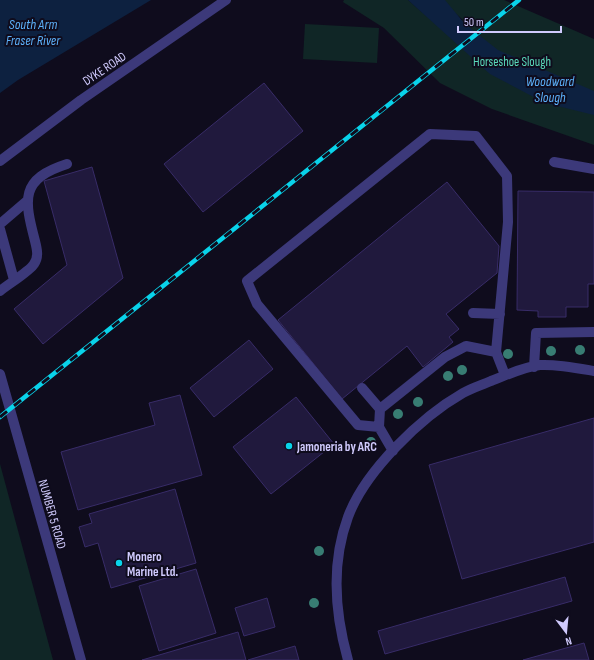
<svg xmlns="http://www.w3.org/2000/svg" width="594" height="660" font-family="'Sofia Sans Condensed',sans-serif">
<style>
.green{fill:#102626}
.water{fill:#0d2140}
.building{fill:#20193d;stroke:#382c68}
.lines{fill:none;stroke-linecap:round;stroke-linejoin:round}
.minor{stroke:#3c397a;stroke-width:10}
.rail-casing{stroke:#09d3ea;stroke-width:4.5}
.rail{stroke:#0f0c1d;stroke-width:3;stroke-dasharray:9;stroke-linecap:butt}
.tree{fill:#387d73}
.poi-dot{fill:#09d3ea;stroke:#0f0c1d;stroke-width:1.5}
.labels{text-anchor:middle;stroke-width:4;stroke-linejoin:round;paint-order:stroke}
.park-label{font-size:13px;fill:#5ad9ba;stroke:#0f0c1d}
.street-label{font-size:13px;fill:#d0cafd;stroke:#0f0c1d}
.poi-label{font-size:13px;font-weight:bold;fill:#d0cafd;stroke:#0f0c1d;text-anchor:start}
.water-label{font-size:14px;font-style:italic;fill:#5cb0f9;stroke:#0f0c1d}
</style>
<rect width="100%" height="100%" fill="#0f0c1d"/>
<!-- green -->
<path class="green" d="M344,0H408L447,34L463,20L441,0H504L594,39V145L492,109L440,83L384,28L343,2Z
M305,24L379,28L377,63L303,59Z
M0,464L53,660H0Z"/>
<!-- water -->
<path class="water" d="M0,0H151L18,80L0,93Z
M408,0H445L465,24L498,50L594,91V115L545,103L490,74Z"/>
<!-- building -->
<path class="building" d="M264,83L303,131L203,212L164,164Z
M92,167L123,278L43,344L14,309L67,265L44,181Z
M447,182L499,246L497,273L446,314L459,329L449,337L453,342L423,367L407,346L342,399L278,320Z
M518,191L594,192V284H588V307H566V317H538V311L517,310Z
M249,340L273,369L214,417L190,388Z
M180,395L202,475L78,510L61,452L155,425L149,403Z
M296,397L334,444L271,494L233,447Z
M594,418V542L462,579L429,465Z
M175,489L196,563L111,588L98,543L85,547L79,527L92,523L89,514Z
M196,569L216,633L159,651L139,586Z
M565,577L572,601L385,654L378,631Z
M267,598L275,627L244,636L235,608Z
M238,632L246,660H142Z
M584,643L589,660H523Z
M295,646L299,660H248Z"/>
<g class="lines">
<!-- minor -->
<path class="minor" d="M0,161L81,100L226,0
M554,162L594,169
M0,224L28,200
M0,229L14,280
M0,291C7,285 30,271 34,264C39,257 37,249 35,241C24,199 20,179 67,164
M473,313L500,314
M534,367L536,333L594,332
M0,374L81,660
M362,388L380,409
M379,427L358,425L257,304L247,281L430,134L476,136L507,176L508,222L496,352
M393,451L379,427L380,409L445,357L466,346L496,352L505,375
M348,660C335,614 331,563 348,517C365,471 421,417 463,393C472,388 482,385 491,381C507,375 523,367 540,365C557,364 577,368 594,371"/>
<defs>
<path id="rail" d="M0,417L519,0"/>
</defs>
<!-- rail casing -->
<use href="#rail" class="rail-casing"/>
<!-- rail -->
<use href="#rail" class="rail"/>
</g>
<!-- trees -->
<g class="tree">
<circle cx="580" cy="350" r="5"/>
<circle cx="551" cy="351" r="5"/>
<circle cx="508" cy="354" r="5"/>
<circle cx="462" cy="370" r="5"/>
<circle cx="448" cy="376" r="5"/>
<circle cx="418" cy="402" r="5"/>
<circle cx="398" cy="414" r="5"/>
<circle cx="371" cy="442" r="5"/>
<circle cx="319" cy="551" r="5"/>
<circle cx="314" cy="603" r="5"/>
</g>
<!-- markers -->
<g class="poi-dot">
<circle cx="289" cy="446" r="4"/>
<circle cx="119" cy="563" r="4"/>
</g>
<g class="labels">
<!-- park labels -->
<g class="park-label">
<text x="512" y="66">Horseshoe Slough</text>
</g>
<!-- street labels -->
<g class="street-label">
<text transform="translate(104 68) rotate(-34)" y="5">DYKE ROAD</text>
<text transform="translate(53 514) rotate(74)" y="5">NUMBER 5 ROAD</text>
</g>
<!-- poi labels -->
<g class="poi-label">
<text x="297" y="451">Jamoneria by ARC</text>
<text x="127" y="561">Monero<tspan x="127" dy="15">Marine Ltd.</tspan></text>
</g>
<!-- water labels -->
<g class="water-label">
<text x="33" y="29">South Arm<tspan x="33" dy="16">Fraser River</tspan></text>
<text x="550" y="86">Woodward<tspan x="550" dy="16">Slough</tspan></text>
</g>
</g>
<!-- north arrow -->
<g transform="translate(566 632) rotate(164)" stroke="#0f0c1d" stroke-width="3" paint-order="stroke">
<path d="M0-3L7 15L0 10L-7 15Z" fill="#d0cafd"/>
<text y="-6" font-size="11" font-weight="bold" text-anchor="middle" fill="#d0cafd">N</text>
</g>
<!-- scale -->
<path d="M458 26v6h103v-6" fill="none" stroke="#d0cafd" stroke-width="2"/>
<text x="464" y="26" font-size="12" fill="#d0cafd" stroke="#0f0c1d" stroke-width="3" paint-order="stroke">50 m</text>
</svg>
